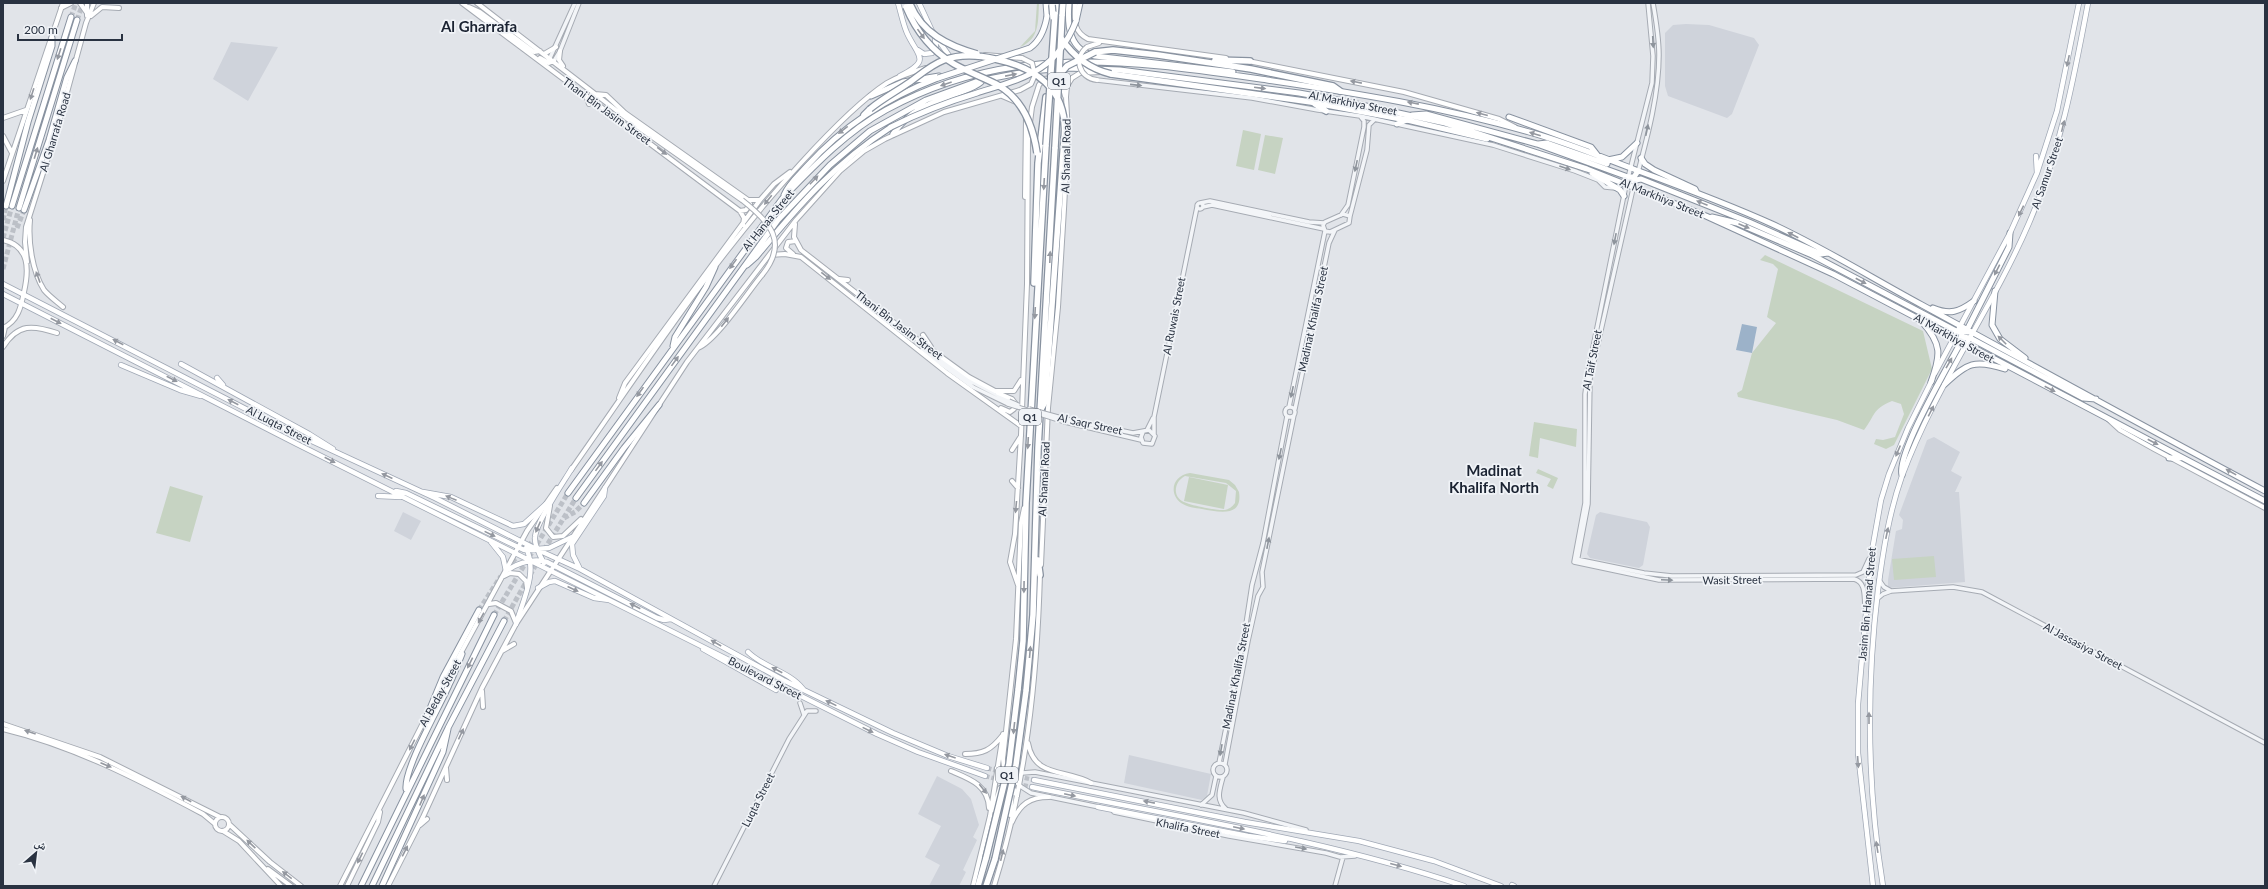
<svg xmlns="http://www.w3.org/2000/svg" width="2268" height="889" font-family="Lato,'Noto Naskh Arabic',sans-serif">
<style>
.built{fill:#cfd3db}
.green{fill:#c6d3c2;fill-rule:evenodd}
.water{fill:#9cb2c9}
.lines{fill:none;stroke-linecap:round;stroke-linejoin:round}
.primary-tunnel{stroke:#bcc0c7;stroke-width:4.5;stroke-dasharray:4.5 2;stroke-linecap:butt}
.trunk-tunnel{stroke:#bcc0c7;stroke-width:5;stroke-dasharray:5 2.5;stroke-linecap:butt}
.tertiary-casing{stroke:#a6abb3;stroke-width:5.5}
.secondary-casing{stroke:#a6abb3;stroke-width:6}
.primary-casing{stroke:#a0a8b5;stroke-width:6}
.trunk-casing{stroke:#8892a0;stroke-width:7}
.motorway-casing{stroke:#8892a0;stroke-width:8}
.tertiary{stroke:#f3f5f8;stroke-width:3.5}
.secondary{stroke:#fff;stroke-width:4}
.primary{stroke:#fff;stroke-width:4.5}
.trunk{stroke:#fff;stroke-width:5}
.motorway{stroke:#fff;stroke-width:5.5}
.tertiary-bridge-casing{stroke:#a6abb3;stroke-width:5.5;stroke-linecap:butt}
.secondary-bridge-casing{stroke:#a6abb3;stroke-width:6;stroke-linecap:butt}
.trunk-bridge-casing{stroke:#8892a0;stroke-width:7;stroke-linecap:butt}
.motorway-bridge-casing{stroke:#8892a0;stroke-width:8;stroke-linecap:butt}
.tertiary-bridge{stroke:#f3f5f8;stroke-width:3.5}
.secondary-bridge{stroke:#fff;stroke-width:4}
.trunk-bridge{stroke:#fff;stroke-width:5}
.motorway-bridge{stroke:#fff;stroke-width:5.5}
.oneway{fill:#9498a0}
.oneway2{fill:#8e949c}
.labels{text-anchor:middle;stroke-width:3.5;stroke-linejoin:round;paint-order:stroke}
.shield{fill:#f0f3f7;stroke:#656c78;stroke-width:1}
.shield-label{font-size:10px;font-weight:bold;fill:#293241}
.street-label{font-size:11px;fill:#293241;stroke:#f0f3f7}
.district-label{font-size:15px;font-weight:bold;fill:#1b2332;stroke:#f0f3f7}
</style>
<rect width="100%" height="100%" fill="#e1e4e9"/>
<!-- built -->
<path class="built" d="M1686,24L1709,25L1754,38L1759,45L1732,114L1727,118L1668,96L1665,86V33L1673,25Z
M231,42L278,47L248,101L213,79Z
M1934,437L1960,452L1951,471L1962,477L1955,492H1959L1965,582L1888,588V580L1896,531L1902,529L1903,520L1899,515L1927,440Z
M403,512L421,521L411,540L394,531Z
M1600,512L1647,522L1650,527L1643,565L1639,568L1590,558L1587,554L1596,515Z
M1129,755L1211,774L1207,796L1202,800L1124,783Z
M937,776L962,789L971,799L979,825L973,837L977,840L963,870L966,872L959,886H929L940,865L925,857L941,826L918,814Z"/>
<!-- green -->
<path class="green" d="M1037,3H1039C1038,21 1040,39 1020,47L1035,31Z
M1243,130L1261,134L1254,170L1236,166Z
M1265,135L1283,138L1275,174L1258,170Z
M1765,255L1923,331L1932,369L1894,445L1886,449L1874,444L1876,439L1883,440L1895,437L1904,414L1901,404L1892,401C1872,409 1875,416 1864,430L1837,420L1738,397L1737,393L1742,390L1752,353L1776,323L1767,317L1778,269L1773,264L1760,260Z
M1534,422L1577,429L1576,447L1540,438L1538,458L1529,456Z
M1538,469L1558,478L1553,489L1547,486L1551,479L1536,473Z
M1190,473L1229,480L1235,485L1239,492C1243,518 1218,512 1202,509C1195,508 1187,507 1181,503C1168,493 1173,475 1190,473ZM1185,476L1226,483L1236,491L1235,503C1232,507 1229,509 1225,510C1218,511 1188,505 1182,501C1172,495 1175,481 1185,476Z
M1189,477L1228,485L1224,509L1184,501Z
M170,486L203,496L190,542L156,533Z
M1934,556L1936,577L1894,580L1892,559Z"/>
<!-- water -->
<path class="water" d="M1742,324L1757,327L1752,353L1736,350Z"/>
<g class="lines">
<!-- primary-tunnel -->
<path class="primary-tunnel" d="M987,768L1001,772
M1012,775L1034,780
M985,776L1008,782
M1017,784L1032,787"/>
<!-- trunk-tunnel -->
<path class="trunk-tunnel" d="M71,17L76,3
M77,20L83,3
M3,220L6,206
M17,228L24,210
M3,238L12,206
M3,269L19,208
M564,518L575,512L584,503
M544,550L576,498
M512,562L537,537
M479,610L501,576
M494,615L568,493
M504,621L538,561"/>
<defs>
<path id="tertiary" d="M1648,3L1653,56L1652,83L1625,190L1588,372L1585,394V503L1574,562L1659,580L1854,579C1866,582 1864,596 1865,606
M549,60L575,3
M554,61L560,51L579,3
M1097,80L1252,98L1318,110L1360,116L1493,145L1575,171L1598,180L1605,187L1615,188
M1638,172C1648,135 1659,93 1659,55C1659,37 1656,20 1653,3
M1197 206a3 3 0 1 1 6 0a3 3 0 1 1-6 0Z
M1200,203L1210,201L1309,222L1324,223
M1203,207L1212,205L1324,229
M1343,214L1350,216L1349,223L1330,232L1325,231L1323,225L1325,222Z
M1341,215L1348,205L1364,127V121L1360,116
M1350,216L1367,150L1369,125L1375,119
M918,342L968,380L1009,401
M922,350L973,387L1008,404
M1285 412a5 5 0 1 1 10 0a5 5 0 1 1-10 0Z
M1289,407L1325,231
M1295,409L1329,243L1335,230
M1065,419L1133,433L1149,430L1155,436L1152,444L1143,443L1141,437L1143,432
M1065,422L1141,440
M1147,430L1153,418
M1154,434V417L1197,207
M1576,559L1644,573L1672,576L1856,575L1863,572L1869,559
M1577,562L1588,504L1590,379L1635,180
M1879,580L1884,587L1891,591
M1877,599L1883,594L1891,591L1953,587L1982,592L2265,743
M800,703L804,715
M1213 770a7 7 0 1 1 14 0a7 7 0 1 1-14 0Z
M1219,763L1244,637L1252,585L1263,543L1287,416
M1225,764L1248,641L1258,596L1263,587L1262,572L1294,415
M1022,773L1035,772L1244,813L1306,830
M1223,777C1220,789 1215,800 1226,809
M1020,786L1031,793L1099,807
M1201,805L1212,795L1216,776
M1114,812L1229,836L1326,853L1340,857L1355,856
M714,886L789,739L807,711H816
M1335,886L1343,857"/>
<path id="secondary" d="M80,3L87,13
M462,3L740,211L744,218L743,225
M477,3L634,124L742,200
M1075,3C1075,19 1072,31 1088,39L1226,58
M469,7L480,12L534,52L540,51
M61,8L71,3
M87,16V3
M91,16L102,7L119,8
M1087,47L1099,43
M560,51L559,60L563,66
M544,54L556,47
M985,55L1022,58
M540,58L549,63L554,61
M1248,61L1404,92L1499,119L1515,127
M1058,80L1062,85L1065,96
M595,94L606,95L625,113L748,200H759
M586,95L589,104
M1002,96L1016,102
M3,118L26,110
M3,136L12,153
M3,181L63,3
M1025,197L1026,118
M740,211L746,210L750,204
M30,220C28,241 32,271 44,290C49,296 56,301 63,307
M795,224L794,237L801,250L896,324L969,377L995,391H1014L1021,380
M3,240C30,246 29,270 24,292C21,307 18,321 3,328
M793,254L786,248L788,242L796,241
M770,255L785,254L801,257L947,373L1021,426
M27,262L25,242L26,227L57,129L86,23L94,3
M839,279L848,280
M923,335L931,347
M3,336L5,327
M3,347C18,323 33,325 57,333
M698,348C717,340 747,293 762,275
M998,393L1012,399L1015,403L1014,409L1010,412L1001,408
M619,398L625,383L760,200L774,184L790,172
M2108,419L2120,430L2154,449L2265,508
M1012,450L1021,436
M571,470C644,366 714,257 801,163C823,139 859,101 887,83C899,76 912,72 926,68
M1012,481L1018,488
M550,506L546,528L553,537L563,536L581,519
M1041,565L1048,408L1058,307L1064,209L1068,133L1066,97L1067,86L1072,78L1080,73L1101,72
M504,576L510,573L519,574L526,581L527,588
M1018,585L1010,562L1015,534L1021,435L1027,284L1028,138L1032,107L1039,85L1044,79L1052,78
M489,604L496,603L511,611L516,623
M502,651L514,644
M482,691L483,707
M438,695L527,531L557,488
M3,724L100,757L220,817
M3,729C74,746 139,780 203,814L215,824
M1028,743C1034,778 1066,769 1091,783
M965,754C983,754 991,750 1002,736
M446,768L447,780
M997,768L1012,786L1017,796
M951,771C970,779 988,785 989,808
M1020,786L1004,767L1003,759L1016,639L1021,523L1024,508
M993,810L1000,788L1008,786L1012,791L1010,815
M215 824a7 7 0 1 1 14 0a7 7 0 1 1-14 0Z
M1012,822C1020,804 1030,797 1049,797
M229,824L270,862L301,886
M420,825L427,819
M223,831L239,841L281,886
M268,869L291,886
M340,886L427,715
M347,886L378,822L380,812
M388,886L423,817L482,688L516,624L687,362L796,220L840,171L864,151L885,139L944,112L1020,90
M973,886L990,816L1003,734
M994,886C1026,783 1037,681 1040,574"/>
<path id="primary" d="M898,3C901,13 903,24 907,33C918,57 932,60 900,76
M919,3L932,31L952,60
M918,50L924,54L932,53L936,47L935,40
M2036,156L2037,173
M3,284L275,424L435,498L538,550L580,569L783,680L893,733L948,756L987,768
M3,294L297,444L877,734L918,752L985,776
M181,364L309,434L333,449
M121,365L180,390L201,396
M1935,373L2010,233L2037,173L2057,111L2079,3
M217,378L223,385
M396,491L406,493L524,550L549,548L572,537
M423,492L451,497L513,526L524,524L546,504
M378,496L401,497
M491,542L503,557L506,571
M544,563C540,556 534,545 535,537C536,522 563,483 572,468
M579,567L573,555L572,544L604,496L605,488
M506,571C518,563 532,558 547,562L657,618L664,620L671,619
M538,588L549,582L555,581L594,598L609,600
M516,624C523,600 538,572 526,548
M703,649L776,690
M748,652C764,668 789,671 803,689
M1034,780L1245,822L1359,841L1434,861L1501,886
M1032,787C1177,817 1324,839 1464,886
M1098,807L1248,836L1285,841
M1512,885L1514,886
M1873,886L1858,753V704L1871,556L1881,500L1889,474L1908,428L1932,380
M1883,886C1867,787 1866,689 1878,590C1883,551 1889,513 1902,476C1935,387 1992,309 2029,223C2060,152 2074,78 2088,3"/>
<path id="trunk" d="M1046,3L1047,16
M1069,3C1067,26 1069,50 1095,56L1233,72
M1076,21L1080,3
M871,96L903,82L939,76
M1412,115L1426,114L1537,144L1628,177H1634L1638,171
M1509,117L1591,147L1598,156
M1397,124L1407,120L1487,139
M893,134C911,109 928,104 956,94C965,90 974,88 981,82
M1538,144L1547,143L1607,164L1608,160L1622,157L1637,143
M1641,158L1645,164L1654,170L1695,189L1697,193
M1592,173L1620,190L1624,196
M1631,181L1641,179L1749,222L1821,254L1828,253
M784,195C789,183 799,175 807,166C843,126 888,97 938,78
M6,206L28,122L52,46V38
M12,206L71,17
M19,208L77,20
M24,210L49,140L67,77L75,61
M1712,217L1737,223L1812,255L1958,332H1973
M747,265L756,257C798,206 835,163 891,127
M1995,291L1992,325L2000,339L2025,358
M1933,308C1950,315 1959,312 1974,301
M1922,322C1942,344 1941,355 1931,382
M1966,332L2009,247L2010,233
M1962,337L1970,338L2083,398L2096,399
M673,346L675,337L706,287L715,267
M1945,384C1967,363 1975,359 2005,369
M2169,458H2180
M1902,475C1896,454 1949,365 1961,342L1962,330
M568,493L782,199C813,167 846,132 886,110C1011,41 1133,61 1267,80C1355,93 1443,107 1529,132C1566,142 1601,157 1636,170C1682,187 1728,204 1772,224C1824,248 1872,278 1922,305C2036,367 2150,430 2265,491
M576,498L778,220L830,165L870,131L926,100L978,81L1030,71L1067,68L1120,70L1299,93L1338,100L1445,123L1587,169L1706,216L1833,274L2265,501
M584,503L624,448L659,405
M426,718L443,677L479,610
M406,789C404,768 439,708 449,685C454,675 458,664 462,654
M361,886L494,615
M372,886L448,728L504,621
M382,886L443,752L448,729"/>
<path id="motorway" d="M1055,14L1056,3
M1062,16L1063,3
M1095,52L1113,50L1158,55L1251,69L1333,86L1340,91
M1215,60L1250,61
M1111,74L1311,102L1407,120
M1315,104L1326,111
M864,115L870,109
M1034,283L1038,163L1046,97
M1040,411L1045,402L1064,139
M1038,560L1040,575
M1018,690L1023,641L1026,503L1046,145
M1026,691L1033,615L1038,448L1055,147
M978,886L986,858
M986,886L995,859"/>
</defs>
<!-- tertiary casing -->
<use href="#tertiary" class="tertiary-casing"/>
<!-- secondary casing -->
<use href="#secondary" class="secondary-casing"/>
<!-- primary casing -->
<use href="#primary" class="primary-casing"/>
<!-- trunk casing -->
<use href="#trunk" class="trunk-casing"/>
<!-- motorway casing -->
<use href="#motorway" class="motorway-casing"/>
<!-- tertiary -->
<use href="#tertiary" class="tertiary"/>
<!-- secondary -->
<use href="#secondary" class="secondary"/>
<!-- primary -->
<use href="#primary" class="primary"/>
<!-- trunk -->
<use href="#trunk" class="trunk"/>
<!-- motorway -->
<use href="#motorway" class="motorway"/>
<defs>
<path id="tertiary-bridge" d="M1009,401L1018,405
M1008,404L1065,422
M1029,409L1065,419"/>
<path id="secondary-bridge" d="M1087,47C1073,58 1079,78 1097,80
M1020,90L1031,84L1035,75L1032,63L1022,58
M742,200C770,222 789,242 762,275"/>
<path id="trunk-bridge" d="M938,78L1030,48C1041,40 1045,28 1047,16
M891,127C919,113 947,102 977,93C1024,78 1056,72 1076,21"/>
<path id="motorway-bridge" d="M910,4C922,33 948,46 977,54
M1052,5L1053,17
M906,7C916,31 932,51 954,64C968,72 982,77 996,84C1022,98 1033,125 1037,153
M1061,38C1073,56 1090,69 1111,74
M1050,86L1067,66L1095,52
M870,109C882,99 897,91 910,82C921,74 931,65 944,60C960,54 978,55 995,59C1038,68 1069,91 1064,139
M1046,145L1055,14
M1055,147L1062,16
M986,858L1009,764L1018,690
M995,859L1016,765L1026,691"/>
</defs>
<!-- tertiary-bridge casing -->
<use href="#tertiary-bridge" class="tertiary-bridge-casing"/>
<!-- secondary-bridge casing -->
<use href="#secondary-bridge" class="secondary-bridge-casing"/>
<!-- trunk-bridge casing -->
<use href="#trunk-bridge" class="trunk-bridge-casing"/>
<!-- motorway-bridge casing -->
<use href="#motorway-bridge" class="motorway-bridge-casing"/>
<!-- tertiary-bridge -->
<use href="#tertiary-bridge" class="tertiary-bridge"/>
<!-- secondary-bridge -->
<use href="#secondary-bridge" class="secondary-bridge"/>
<!-- trunk-bridge -->
<use href="#trunk-bridge" class="trunk-bridge"/>
<!-- motorway-bridge -->
<use href="#motorway-bridge" class="motorway-bridge"/>
</g>
<!-- one-way arrows -->
<defs><path id="oneway-solid" d="M-6-.8H1V-3.2L6.5 0L1 3.2V.8H-6Z"/></defs>
<g class="oneway">
<use href="#oneway-solid" transform="translate(921 34) rotate(54)"/>
<use href="#oneway-solid" transform="translate(59 54) rotate(108)"/>
<use href="#oneway-solid" transform="translate(2068 61) rotate(102)"/>
<use href="#oneway-solid" transform="translate(1011 75) rotate(-11)"/>
<use href="#oneway-solid" transform="translate(1356 82) rotate(-169)"/>
<use href="#oneway-solid" transform="translate(946 84) rotate(161)"/>
<use href="#oneway-solid" transform="translate(1260 88) rotate(7)"/>
<use href="#oneway-solid" transform="translate(32 94) rotate(108)"/>
<use href="#oneway-solid" transform="translate(1413 103) rotate(-169)"/>
<use href="#oneway-solid" transform="translate(1482 114) rotate(-165)"/>
<use href="#oneway-solid" transform="translate(2063 126) rotate(-76)"/>
<use href="#oneway-solid" transform="translate(843 130) rotate(142)"/>
<use href="#oneway-solid" transform="translate(1535 134) rotate(-163)"/>
<use href="#oneway-solid" transform="translate(662 151) rotate(37)"/>
<use href="#oneway-solid" transform="translate(36 153) rotate(-73)"/>
<use href="#oneway-solid" transform="translate(814 180) rotate(-46)"/>
<use href="#oneway-solid" transform="translate(1044 184) rotate(93)"/>
<use href="#oneway-solid" transform="translate(768 200) rotate(129)"/>
<use href="#oneway-solid" transform="translate(1702 203) rotate(-158)"/>
<use href="#oneway-solid" transform="translate(2021 211) rotate(116)"/>
<use href="#oneway-solid" transform="translate(1744 226) rotate(23)"/>
<use href="#oneway-solid" transform="translate(1793 235) rotate(-153)"/>
<use href="#oneway-solid" transform="translate(1050 257) rotate(-88)"/>
<use href="#oneway-solid" transform="translate(733 264) rotate(126)"/>
<use href="#oneway-solid" transform="translate(1997 270) rotate(117)"/>
<use href="#oneway-solid" transform="translate(826 276) rotate(38)"/>
<use href="#oneway-solid" transform="translate(38 277) rotate(-110)"/>
<use href="#oneway-solid" transform="translate(1861 281) rotate(28)"/>
<use href="#oneway-solid" transform="translate(1035 313) rotate(93)"/>
<use href="#oneway-solid" transform="translate(56 321) rotate(27)"/>
<use href="#oneway-solid" transform="translate(725 322) rotate(-52)"/>
<use href="#oneway-solid" transform="translate(2002 340) rotate(-135)"/>
<use href="#oneway-solid" transform="translate(118 342) rotate(-153)"/>
<use href="#oneway-solid" transform="translate(675 361) rotate(-54)"/>
<use href="#oneway-solid" transform="translate(1949 363) rotate(-60)"/>
<use href="#oneway-solid" transform="translate(172 379) rotate(27)"/>
<use href="#oneway-solid" transform="translate(2050 389) rotate(27)"/>
<use href="#oneway-solid" transform="translate(640 392) rotate(125)"/>
<use href="#oneway-solid" transform="translate(233 402) rotate(-153)"/>
<use href="#oneway-solid" transform="translate(1931 411) rotate(-63)"/>
<use href="#oneway-solid" transform="translate(2153 442) rotate(28)"/>
<use href="#oneway-solid" transform="translate(1028 443) rotate(93)"/>
<use href="#oneway-solid" transform="translate(1898 451) rotate(113)"/>
<use href="#oneway-solid" transform="translate(330 460) rotate(27)"/>
<use href="#oneway-solid" transform="translate(599 466) rotate(-54)"/>
<use href="#oneway-solid" transform="translate(2231 472) rotate(-151)"/>
<use href="#oneway-solid" transform="translate(387 476) rotate(-155)"/>
<use href="#oneway-solid" transform="translate(451 498) rotate(-158)"/>
<use href="#oneway-solid" transform="translate(1016 507) rotate(95)"/>
<use href="#oneway-solid" transform="translate(538 527) rotate(114)"/>
<use href="#oneway-solid" transform="translate(1887 533) rotate(-78)"/>
<use href="#oneway-solid" transform="translate(490 534) rotate(26)"/>
<use href="#oneway-solid" transform="translate(1024 587) rotate(91)"/>
<use href="#oneway-solid" transform="translate(573 589) rotate(25)"/>
<use href="#oneway-solid" transform="translate(635 606) rotate(-153)"/>
<use href="#oneway-solid" transform="translate(481 618) rotate(119)"/>
<use href="#oneway-solid" transform="translate(716 643) rotate(-150)"/>
<use href="#oneway-solid" transform="translate(1030 652) rotate(-85)"/>
<use href="#oneway-solid" transform="translate(470 663) rotate(116)"/>
<use href="#oneway-solid" transform="translate(777 670) rotate(-152)"/>
<use href="#oneway-solid" transform="translate(831 703) rotate(-154)"/>
<use href="#oneway-solid" transform="translate(1869 718) rotate(-90)"/>
<use href="#oneway-solid" transform="translate(1014 728) rotate(96)"/>
<use href="#oneway-solid" transform="translate(868 730) rotate(26)"/>
<use href="#oneway-solid" transform="translate(30 732) rotate(-161)"/>
<use href="#oneway-solid" transform="translate(461 734) rotate(-65)"/>
<use href="#oneway-solid" transform="translate(412 745) rotate(117)"/>
<use href="#oneway-solid" transform="translate(950 756) rotate(-161)"/>
<use href="#oneway-solid" transform="translate(1858 762) rotate(86)"/>
<use href="#oneway-solid" transform="translate(106 765) rotate(23)"/>
<use href="#oneway-solid" transform="translate(983 789) rotate(52)"/>
<use href="#oneway-solid" transform="translate(1070 795) rotate(12)"/>
<use href="#oneway-solid" transform="translate(186 799) rotate(-152)"/>
<use href="#oneway-solid" transform="translate(422 800) rotate(-67)"/>
<use href="#oneway-solid" transform="translate(1149 802) rotate(-169)"/>
<use href="#oneway-solid" transform="translate(1239 828) rotate(12)"/>
<use href="#oneway-solid" transform="translate(251 844) rotate(-137)"/>
<use href="#oneway-solid" transform="translate(1877 847) rotate(-99)"/>
<use href="#oneway-solid" transform="translate(405 851) rotate(-63)"/>
<use href="#oneway-solid" transform="translate(1002 855) rotate(-77)"/>
<use href="#oneway-solid" transform="translate(360 858) rotate(116)"/>
<use href="#oneway-solid" transform="translate(1396 865) rotate(15)"/>
<use href="#oneway-solid" transform="translate(287 875) rotate(-142)"/>
</g>
<g class="oneway2">
<use href="#oneway-solid" transform="translate(1653 42) rotate(87)"/>
<use href="#oneway-solid" transform="translate(1136 85) rotate(6)"/>
<use href="#oneway-solid" transform="translate(1647 130) rotate(-78)"/>
<use href="#oneway-solid" transform="translate(1356 166) rotate(102)"/>
<use href="#oneway-solid" transform="translate(1565 168) rotate(19)"/>
<use href="#oneway-solid" transform="translate(1615 239) rotate(101)"/>
<use href="#oneway-solid" transform="translate(1292 392) rotate(102)"/>
<use href="#oneway-solid" transform="translate(1280 454) rotate(102)"/>
<use href="#oneway-solid" transform="translate(1268 543) rotate(-79)"/>
<use href="#oneway-solid" transform="translate(1667 580) rotate(2)"/>
<use href="#oneway-solid" transform="translate(1221 750) rotate(100)"/>
<use href="#oneway-solid" transform="translate(1301 848) rotate(10)"/>
</g>
<g class="labels">
<!-- shield labels -->
<g class="shield">
<rect x="1048" y="73" width="22" height="16" rx="3"/>
<rect x="1019" y="409" width="22" height="16" rx="3"/>
<rect x="996" y="767" width="22" height="16" rx="3"/>
</g>
<g class="shield-label">
<text x="1059" y="85">Q1</text>
<text x="1030" y="421">Q1</text>
<text x="1007" y="779">Q1</text>
</g>
<!-- street labels -->
<g class="street-label">
<text transform="translate(1353 103) rotate(11)" y="4">Al Markhiya Street</text>
<text transform="translate(607 111) rotate(36)" y="4">Thani Bin Jasim Street</text>
<text transform="translate(55 132) rotate(-73)" y="4">Al Gharrafa Road</text>
<text transform="translate(1066 156) rotate(-89)" y="4">Al Shamal Road</text>
<text transform="translate(2047 173) rotate(-71)" y="4">Al Samur Street</text>
<text transform="translate(1662 198) rotate(22)" y="4">Al Markhiya Street</text>
<text transform="translate(768 220) rotate(-51)" y="4">Al Hanaa Street</text>
<text transform="translate(1174 316) rotate(-79)" y="4">Al Ruwais Street</text>
<text transform="translate(1313 319) rotate(-78)" y="4">Madinat Khalifa Street</text>
<text transform="translate(899 325) rotate(37)" y="4">Thani Bin Jasim Street</text>
<text transform="translate(1954 338) rotate(29)" y="4">Al Markhiya Street</text>
<text transform="translate(1592 360) rotate(-79)" y="4">Al Taif Street</text>
<text transform="translate(1090 424) rotate(12)" y="4">Al Saqr Street</text>
<text transform="translate(279 425) rotate(27)" y="4">Al Luqta Street</text>
<text transform="translate(1044 479) rotate(-87)" y="4">Al Shamal Road</text>
<text transform="translate(1732 580) rotate(-1)" y="4">Wasit Street</text>
<text transform="translate(1867 604) rotate(-85)" y="4">Jasim Bin Hamad Street</text>
<text transform="translate(2083 646) rotate(28)" y="4">Al Jassasiya Street</text>
<text transform="translate(1236 676) rotate(-79)" y="4">Madinat Khalifa Street</text>
<text transform="translate(765 678) rotate(27)" y="4">Boulevard Street</text>
<text transform="translate(440 693) rotate(-61)" y="4">Al Beday Street</text>
<text transform="translate(758 800) rotate(-63)" y="4">Luqta Street</text>
<text transform="translate(1188 828) rotate(11)" y="4">Khalifa Street</text>
</g>
<!-- district labels -->
<g class="district-label">
<text x="479" y="32">Al Gharrafa</text>
<text x="1494" y="476">Madinat<tspan x="1494" dy="17">Khalifa North</tspan></text>
</g>
</g>
<!-- border -->
<rect width="2268" height="889" fill="none" stroke="#293241" stroke-width="8"/>
<!-- north arrow -->
<g transform="translate(36 853) rotate(28)" stroke="#f0f3f7" stroke-width="3" paint-order="stroke">
<path d="M0-3L7 15L0 10L-7 15Z" fill="#293241"/>
<text y="-6" font-size="11" font-weight="bold" text-anchor="middle" fill="#293241">ش</text>
</g>
<!-- scale -->
<path d="M18 34v6h104v-6" fill="none" stroke="#293241" stroke-width="2"/>
<text x="24" y="34" font-size="12" fill="#293241" stroke="#f0f3f7" stroke-width="3" paint-order="stroke">200 m</text>
</svg>
